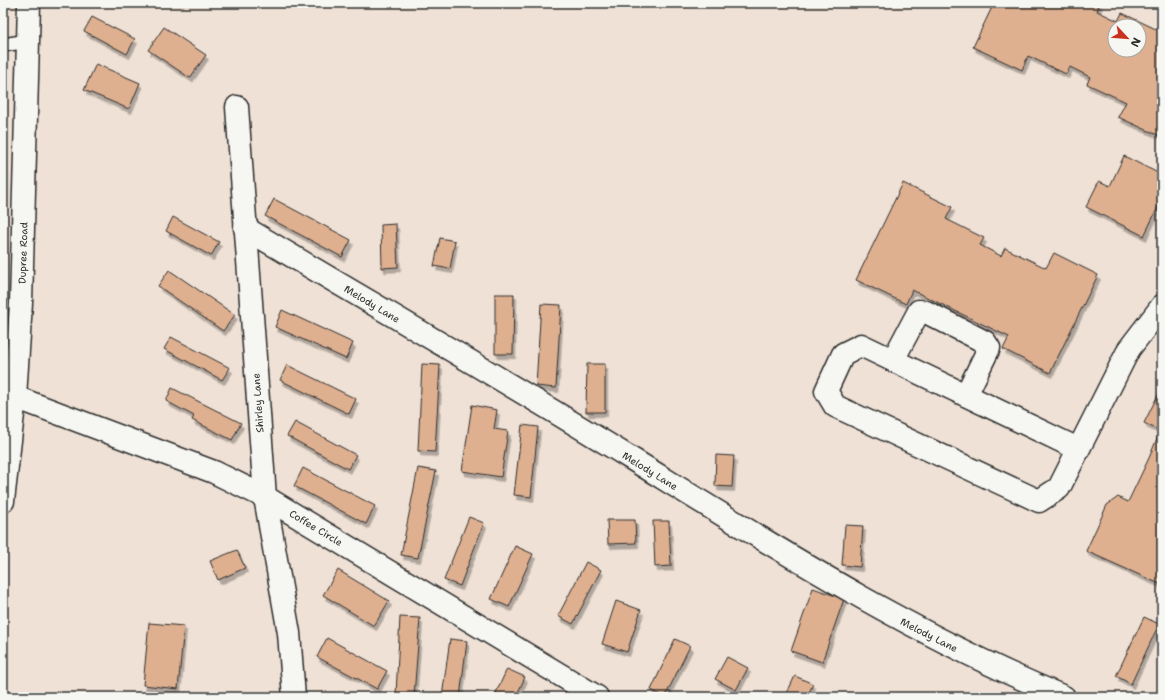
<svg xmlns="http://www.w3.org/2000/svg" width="1165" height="700" viewBox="0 0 1165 700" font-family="'Shantell Sans',sans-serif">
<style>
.building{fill:#dfb090;stroke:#2b2b2b;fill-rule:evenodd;filter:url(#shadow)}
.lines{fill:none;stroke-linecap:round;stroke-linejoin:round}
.service-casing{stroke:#2b2b2b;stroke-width:16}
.minor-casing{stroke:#2b2b2b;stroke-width:25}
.service{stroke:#f6f6f2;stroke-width:13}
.minor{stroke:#f6f6f2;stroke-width:22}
.labels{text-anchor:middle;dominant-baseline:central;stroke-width:3.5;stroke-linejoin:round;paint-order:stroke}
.street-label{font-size:10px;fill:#2b2b2b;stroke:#f6f6f2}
</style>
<defs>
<filter id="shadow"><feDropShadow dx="2.5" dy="4.5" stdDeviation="0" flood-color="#0004"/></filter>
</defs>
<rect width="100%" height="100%" fill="#efe1d5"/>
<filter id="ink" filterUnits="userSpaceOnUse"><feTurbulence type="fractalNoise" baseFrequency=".025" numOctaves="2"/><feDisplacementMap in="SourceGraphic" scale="8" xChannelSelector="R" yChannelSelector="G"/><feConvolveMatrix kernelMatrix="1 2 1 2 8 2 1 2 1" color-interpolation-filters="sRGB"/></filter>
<g filter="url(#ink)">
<g class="building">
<path d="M 994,3 L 1100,3 L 1097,11 L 1118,21 L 1122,13 L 1160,31 L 1162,26 L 1162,137 L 1118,117 L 1126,102 L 1087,84 L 1090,77 L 1070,67 L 1066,74 L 1028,56 L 1022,70 L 973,47 ZM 1115,26 L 1139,26 L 1139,50 L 1115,50 Z"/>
<path d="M 92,17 L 135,39 L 127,54 L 84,31 Z"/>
<path d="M 164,27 L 206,55 L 190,78 L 148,50 Z"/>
<path d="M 96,64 L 140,83 L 129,109 L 84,90 Z"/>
<path d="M 1124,156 L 1162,175 L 1162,199 L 1144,236 L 1086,207 L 1099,181 L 1110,186 Z"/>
<path d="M 903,183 L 952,207 L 946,219 L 984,238 L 980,245 L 1001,256 L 1005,248 L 1046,268 L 1054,253 L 1098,275 L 1050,373 L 1003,349 L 1009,337 L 912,290 L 906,304 L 856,280 Z"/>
<path d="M 274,199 L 351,240 L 342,257 L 265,216 Z"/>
<path d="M 173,217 L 219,242 L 211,256 L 166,231 Z"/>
<path d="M 396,224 L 398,267 L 382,268 L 381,225 Z"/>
<path d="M 440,238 L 455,241 L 450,269 L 434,266 Z"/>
<path d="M 169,270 L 235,315 L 223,331 L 158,286 Z"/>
<path d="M 495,294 L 514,294 L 513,354 L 495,354 Z"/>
<path d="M 541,304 L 561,305 L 556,388 L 536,386 Z"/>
<path d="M 282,310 L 353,343 L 346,359 L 275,327 Z"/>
<path d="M 171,337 L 230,368 L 222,380 L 164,349 Z"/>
<path d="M 422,364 L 440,365 L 435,452 L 418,451 Z"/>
<path d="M 587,364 L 605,364 L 605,412 L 586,412 Z"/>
<path d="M 287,365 L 356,399 L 349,414 L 280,380 Z"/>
<path d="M 1162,387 L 1162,585 L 1086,551 L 1107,505 L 1118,497 L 1128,502 L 1149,458 L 1160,431 L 1144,423 Z"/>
<path d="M 172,388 L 241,423 L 232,440 L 192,420 L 194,416 L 166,401 Z"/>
<path d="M 472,405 L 497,410 L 494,429 L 508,431 L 501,477 L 462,471 Z"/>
<path d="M 295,422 L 356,455 L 348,469 L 287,436 Z"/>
<path d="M 522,425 L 538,427 L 531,497 L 514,495 Z"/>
<path d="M 716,455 L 734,456 L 732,487 L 715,486 Z"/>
<path d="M 303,468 L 375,506 L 366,524 L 294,486 Z"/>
<path d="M 418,468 L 436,471 L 418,558 L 401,555 Z"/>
<path d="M 469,517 L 484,523 L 460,586 L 444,580 Z"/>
<path d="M 607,520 L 635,520 L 636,543 L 608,544 Z"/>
<path d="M 653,521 L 669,521 L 671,566 L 655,567 Z"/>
<path d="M 845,525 L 863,526 L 860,567 L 842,565 Z"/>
<path d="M 515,546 L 533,554 L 509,607 L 491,599 Z"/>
<path d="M 237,550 L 245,568 L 218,580 L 210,561 Z"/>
<path d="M 586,562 L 601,570 L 573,624 L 558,616 Z"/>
<path d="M 338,570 L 389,601 L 374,626 L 323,595 Z"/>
<path d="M 813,588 L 844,599 L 822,662 L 791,651 Z"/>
<path d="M 616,601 L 641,610 L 627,652 L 602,644 Z"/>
<path d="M 400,617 L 420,618 L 414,696 L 396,695 Z"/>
<path d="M 1144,617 L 1159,624 L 1131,684 L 1116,676 Z"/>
<path d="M 149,623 L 184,626 L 178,689 L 143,685 Z"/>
<path d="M 327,638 L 387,671 L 377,689 L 317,657 Z"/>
<path d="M 450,639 L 467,641 L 460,697 L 442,697 Z"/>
<path d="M 675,639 L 690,646 L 665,697 L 651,690 Z"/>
<path d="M 727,657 L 748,668 L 736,690 L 715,679 Z"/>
<path d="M 507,669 L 525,677 L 516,697 L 494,697 Z"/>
<path d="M 795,676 L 813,684 L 807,697 L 785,697 Z"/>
</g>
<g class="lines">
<g class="service-casing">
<path id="service" d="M 3,45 L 28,41"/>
</g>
<g class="minor-casing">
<g id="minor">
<path d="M 237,107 L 265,497 L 289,633 L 294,697"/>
<path d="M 245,228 C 374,305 504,380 632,459 C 773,546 911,634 1064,697"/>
<path d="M 893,360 L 919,311 L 926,312 L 985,342 L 989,348 L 966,395"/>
<path d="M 15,397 L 214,472 L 265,497 L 597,697"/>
<path d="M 1078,449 L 861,345 L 843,354 L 826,391 L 835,406 L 1039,501 L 1059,488 L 1129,349 L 1162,306"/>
<path d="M 3,501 L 15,397 L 21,303 L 29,3"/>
</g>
</g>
<use href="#service" class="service"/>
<use href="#minor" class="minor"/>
</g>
</g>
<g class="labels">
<g class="street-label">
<text transform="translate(23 253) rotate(-88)">Dupree Road</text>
<text transform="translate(372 304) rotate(31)">Melody Lane</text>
<text transform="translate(258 403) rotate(-94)">Shirley Lane</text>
<text transform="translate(650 471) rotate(32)">Melody Lane</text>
<text transform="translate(316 528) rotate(31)">Coffee Circle</text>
<text transform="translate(929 635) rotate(27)">Melody Lane</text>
</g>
</g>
<rect width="1165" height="700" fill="none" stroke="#f6f6f2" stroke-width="16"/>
<rect x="8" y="8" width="1149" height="684" fill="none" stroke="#2b2b2b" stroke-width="1.5" filter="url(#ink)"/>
<g transform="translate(1127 38) rotate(116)"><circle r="19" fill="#f6f6f2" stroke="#a5a5a2"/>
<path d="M0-3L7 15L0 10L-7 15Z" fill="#c8321e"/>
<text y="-6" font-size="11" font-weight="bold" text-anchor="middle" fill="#2b2b2b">N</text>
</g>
</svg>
